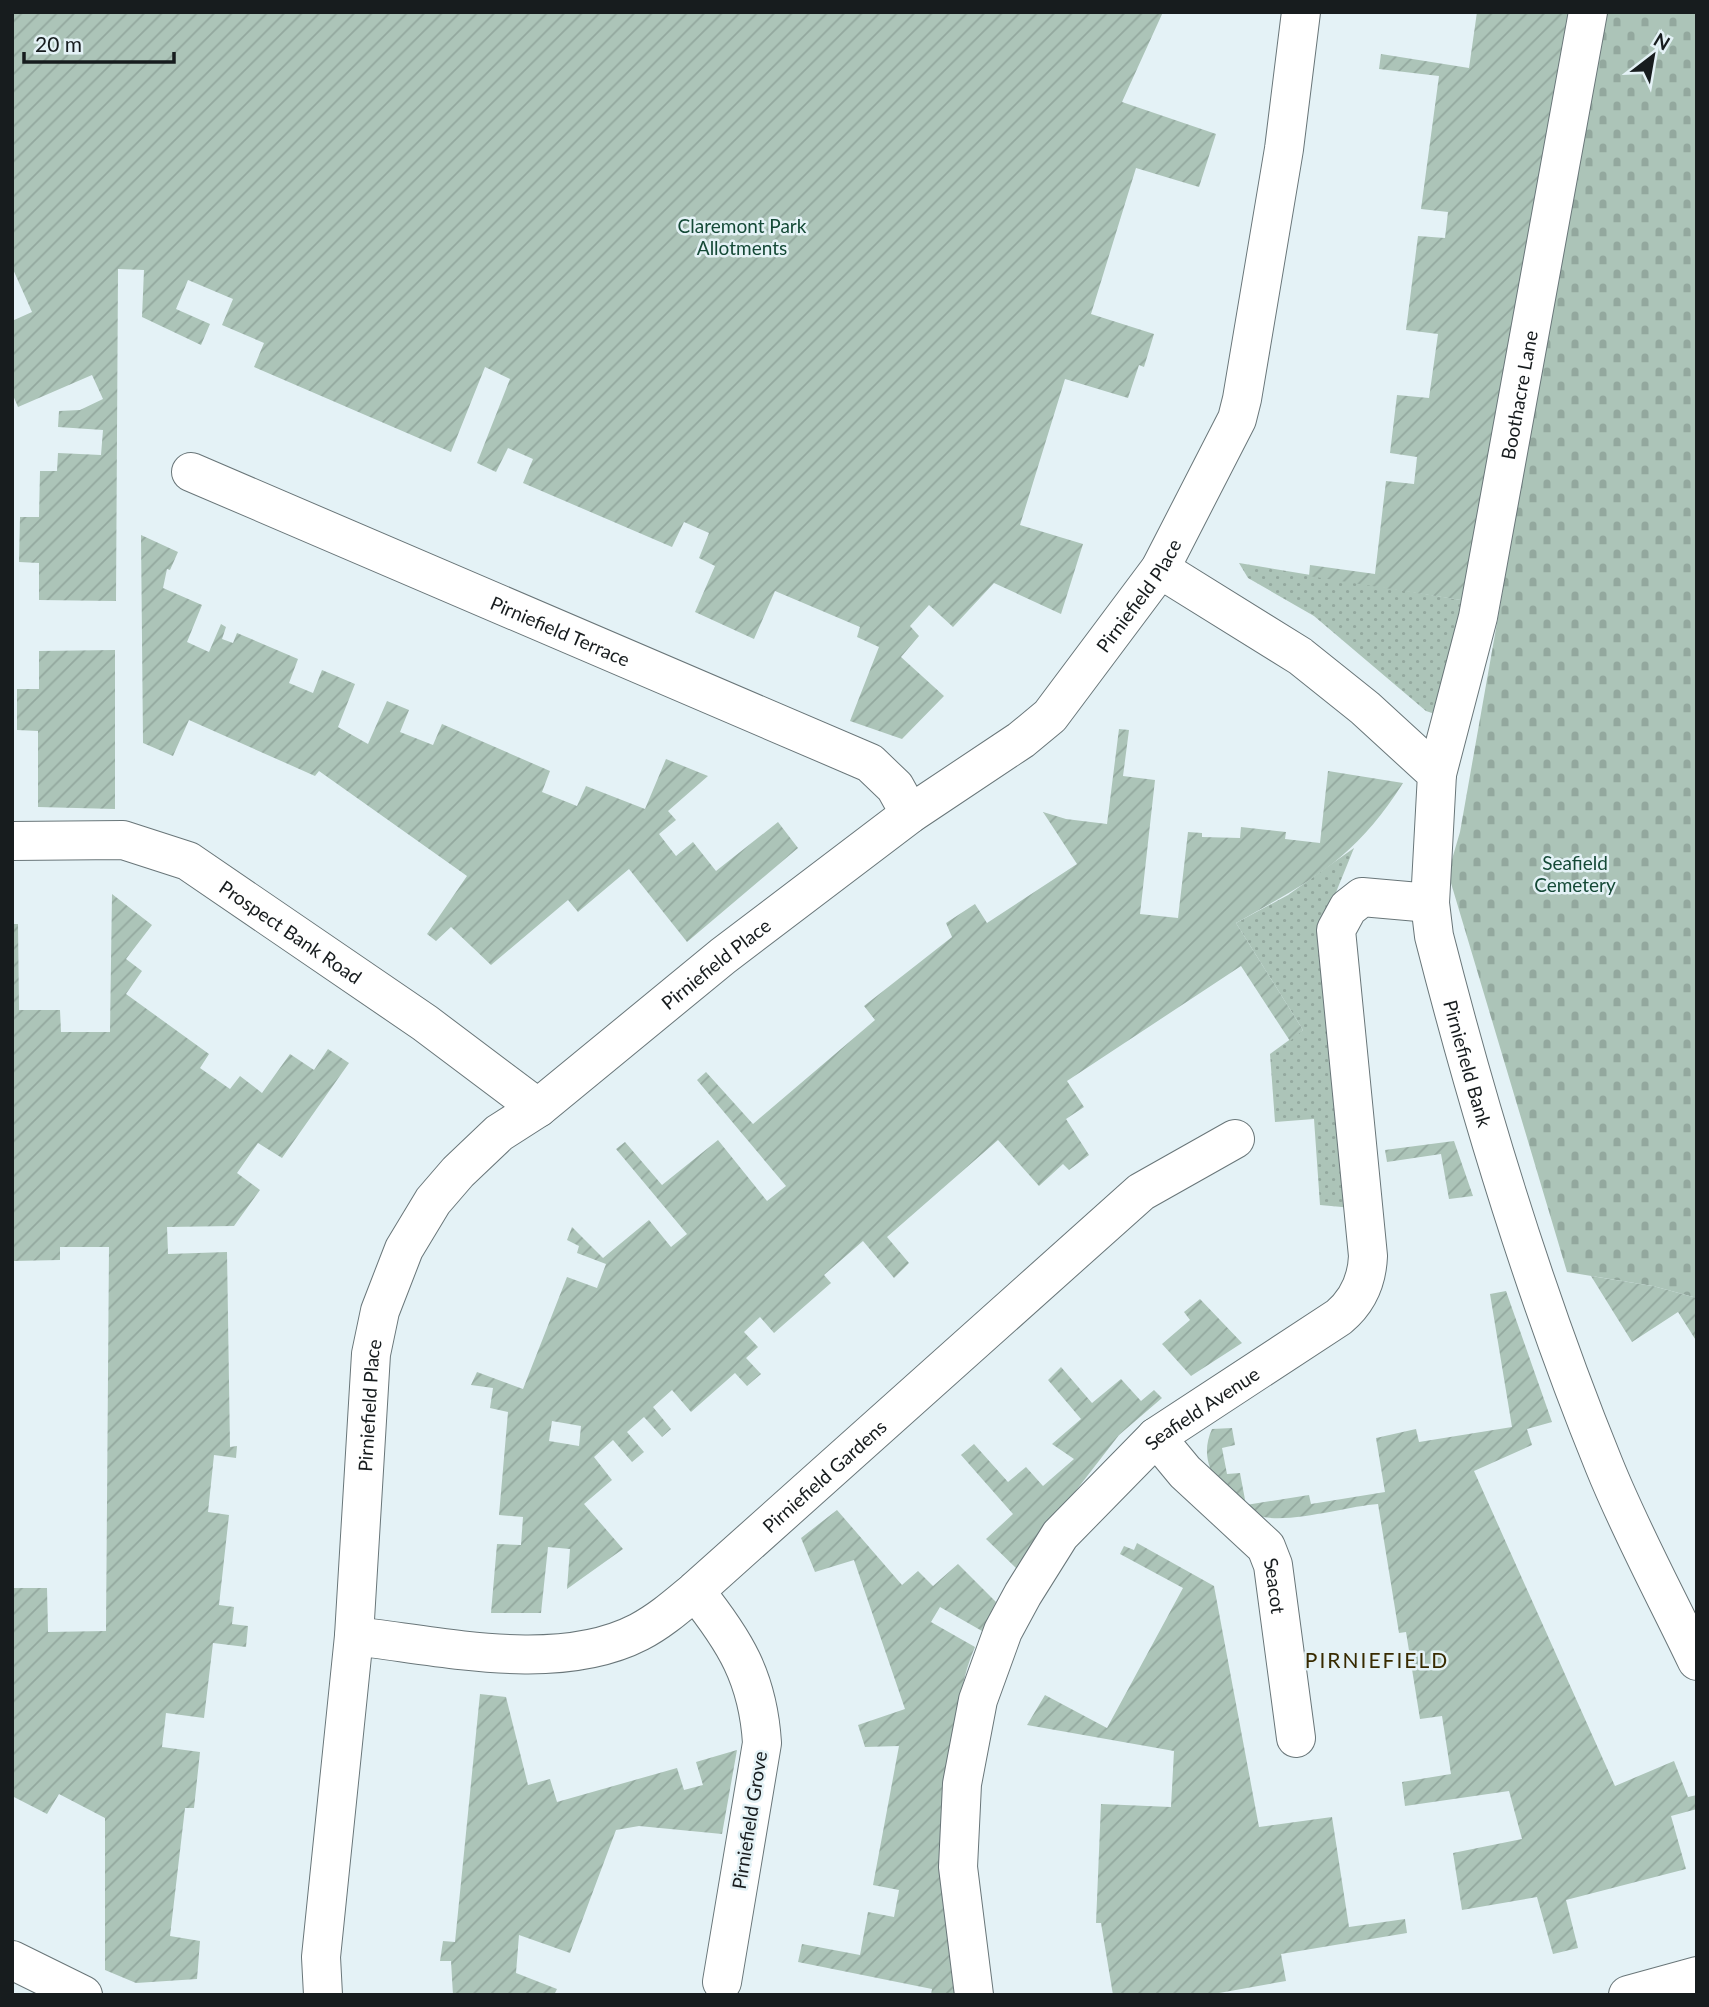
<svg xmlns="http://www.w3.org/2000/svg" width="1709" height="2007" viewBox="0 0 1709 2007" font-family="Lato,sans-serif">
<style>
.grass{fill:url(#grass-dots)}
.cemetery{fill:url(#cemetery-stones)}
.garden{fill:url(#garden-furrows);fill-rule:evenodd}
.lines{fill:none;stroke-linecap:round;stroke-linejoin:round}
.street-casing{stroke:#697679;stroke-width:40}
.street{stroke:#fff;stroke-width:38}
.labels{text-anchor:middle;dominant-baseline:central;stroke-width:5;stroke-linejoin:round;paint-order:stroke}
.park-label{font-size:19px;fill:#144936;stroke:#e4f2f6}
.street-label{font-size:19px;fill:#171c1e;stroke:#e4f2f6}
.neighbourhood-label{font-size:21px;letter-spacing:2px;fill:#372a00;stroke:#e4f2f6}
</style>
<defs>
<pattern id="grass-dots" width="8" height="8" patternUnits="userSpaceOnUse" patternTransform="scale(1.75)"><rect width="8" height="8" fill="#acc4b8"/><path d="M2 2h.1M6 6h.1" fill="none" stroke="#93a89e" stroke-width="1.8" stroke-linecap="round"/></pattern>
<pattern id="cemetery-stones" width="16" height="16" patternUnits="userSpaceOnUse" patternTransform="scale(1.75)"><rect width="16" height="16" fill="#acc4b8"/><path d="M2 7V4a2 2 0 0 1 4 0v3zM10 15v-3a2 2 0 0 1 4 0v3z" fill="#93a89e"/></pattern>
<pattern id="garden-furrows" width="10" height="10" patternUnits="userSpaceOnUse" patternTransform="scale(1.75)"><rect width="10" height="10" fill="#acc4b8"/><path d="M-1 1l2-2M0 10L10 0M9 11l2-2" fill="none" stroke="#93a89e"/></pattern>
</defs>
<rect width="100%" height="100%" fill="#e4f2f6"/>
<g class="grass">
<path d="M 1239,563 L 1467,601 L 1435,714 L 1426,711 L 1314,616 L 1248,578 Z"/>
<path d="M 1354,848 L 1330,907 L 1353,1208 L 1320,1205 L 1314,1119 L 1275,1122 L 1270,1054 L 1303,1030 L 1236,923 L 1288,895 Z"/>
</g>
<path class="cemetery" d="M 1605,12 L 1697,12 L 1697,1298 L 1653,1286 L 1567,1272 L 1448,873 L 1460,832 Z"/>
<g class="garden">
<path d="M 12,12 L 1163,12 L 1122,102 L 1216,134 L 1199,187 L 1136,168 L 1091,314 L 1154,334 L 1144,367 L 1139,365 L 1128,398 L 1065,379 L 1020,525 L 1083,544 L 1061,614 L 994,583 L 953,627 L 929,605 L 910,626 L 919,636 L 901,657 L 944,696 L 902,739 L 850,721 L 879,647 L 857,637 L 860,627 L 775,591 L 754,639 L 695,612 L 715,566 L 699,558 L 709,533 L 684,522 L 672,547 L 523,483 L 533,459 L 508,448 L 496,472 L 477,463 L 510,379 L 485,367 L 451,452 L 254,367 L 264,343 L 222,325 L 233,299 L 188,280 L 176,309 L 210,324 L 201,345 L 142,317 L 144,270 L 118,269 L 116,601 L 39,600 L 39,563 L 19,562 L 20,517 L 39,517 L 40,471 L 57,471 L 58,453 L 101,455 L 103,430 L 58,427 L 59,411 L 80,410 L 103,399 L 92,375 L 18,407 L 12,393 L 12,321 L 32,312 L 12,267 Z"/>
<path d="M 1477,12 L 1574,12 L 1467,601 L 1309,576 L 1310,565 L 1375,574 L 1386,481 L 1414,484 L 1417,457 L 1390,453 L 1397,395 L 1429,398 L 1438,334 L 1406,330 L 1418,236 L 1445,238 L 1448,212 L 1421,209 L 1439,76 L 1379,69 L 1381,54 L 1469,68 Z"/>
<path d="M 141,535 L 178,552 L 170,570 L 167,569 L 163,588 L 202,605 L 187,642 L 209,652 L 221,624 L 226,627 L 222,639 L 233,643 L 237,633 L 298,659 L 289,683 L 313,693 L 322,670 L 355,684 L 338,727 L 368,744 L 387,701 L 409,710 L 400,732 L 433,745 L 442,724 L 550,771 L 542,792 L 577,806 L 586,786 L 645,809 L 666,759 L 708,776 L 668,811 L 676,820 L 659,834 L 676,856 L 693,842 L 716,871 L 778,822 L 798,848 L 687,942 L 629,869 L 578,912 L 568,900 L 491,965 L 451,927 L 436,941 L 427,934 L 467,876 L 319,771 L 315,776 L 189,720 L 173,756 L 143,743 Z"/>
<path d="M 115,650 L 115,809 L 38,807 L 38,731 L 17,730 L 17,689 L 39,689 L 39,651 Z"/>
<path d="M 1119,729 L 1129,730 L 1123,776 L 1155,780 L 1140,914 L 1178,918 L 1188,832 L 1202,833 L 1202,837 L 1240,838 L 1241,827 L 1286,832 L 1285,839 L 1320,843 L 1328,771 L 1403,783 C 1354,860 1312,880 1236,923 L 1303,1030 L 1290,1041 L 1241,966 L 1067,1081 L 1084,1107 L 1066,1119 L 1089,1155 L 1069,1170 L 1063,1164 L 1039,1186 L 998,1140 L 887,1237 L 909,1263 L 894,1278 L 863,1241 L 824,1275 L 831,1283 L 774,1333 L 760,1317 L 744,1332 L 758,1347 L 746,1358 L 761,1374 L 747,1386 L 735,1373 L 691,1412 L 672,1390 L 653,1407 L 671,1429 L 662,1437 L 644,1417 L 627,1432 L 644,1452 L 632,1462 L 613,1440 L 594,1457 L 612,1480 L 584,1504 L 623,1549 L 567,1589 L 570,1549 L 548,1547 L 541,1613 L 491,1613 L 497,1544 L 521,1545 L 523,1517 L 499,1515 L 508,1412 L 490,1408 L 493,1388 L 471,1385 L 477,1372 L 523,1389 L 567,1277 L 597,1288 L 606,1264 L 577,1253 L 579,1246 L 567,1240 L 572,1227 L 603,1258 L 649,1220 L 671,1247 L 687,1234 L 616,1149 L 625,1142 L 662,1185 L 718,1140 L 767,1201 L 786,1186 L 697,1080 L 706,1072 L 753,1124 L 875,1020 L 864,1006 L 952,937 L 946,923 L 975,904 L 987,923 L 1077,864 L 1043,812 L 1066,819 L 1107,824 ZM 552,1421 L 581,1426 L 579,1446 L 549,1441 Z"/>
<path d="M 112,894 L 152,925 L 126,959 L 142,971 L 126,994 L 209,1054 L 200,1068 L 230,1089 L 240,1076 L 262,1093 L 290,1054 L 314,1070 L 328,1049 L 349,1063 L 282,1158 L 258,1143 L 237,1173 L 260,1190 L 234,1226 L 167,1227 L 168,1254 L 227,1252 L 230,1447 L 237,1446 L 236,1458 L 214,1455 L 208,1512 L 229,1515 L 219,1605 L 234,1607 L 232,1624 L 248,1626 L 246,1647 L 213,1643 L 204,1718 L 166,1713 L 162,1747 L 200,1752 L 194,1808 L 185,1808 L 170,1936 L 200,1941 L 197,1979 L 136,1983 L 105,1970 L 105,1818 L 59,1794 L 47,1814 L 12,1796 L 12,1588 L 47,1588 L 48,1632 L 106,1631 L 109,1247 L 60,1247 L 60,1260 L 12,1261 L 12,924 L 18,924 L 19,1010 L 60,1010 L 61,1032 L 110,1032 Z"/>
<path d="M 1454,1141 L 1473,1196 L 1449,1199 L 1441,1154 L 1387,1162 L 1385,1150 Z"/>
<path d="M 1591,1276 L 1653,1286 L 1697,1298 L 1697,1342 L 1678,1312 L 1632,1342 Z"/>
<path d="M 1506,1291 L 1552,1422 L 1527,1429 L 1532,1445 L 1474,1471 L 1615,1786 L 1674,1761 L 1688,1797 L 1697,1795 L 1697,1809 L 1671,1816 L 1686,1869 L 1566,1900 L 1578,1948 L 1553,1954 L 1537,1897 L 1462,1910 L 1453,1853 L 1522,1839 L 1509,1791 L 1405,1806 L 1402,1782 L 1451,1774 L 1442,1716 L 1420,1719 L 1406,1632 L 1399,1633 L 1378,1504 C 1346,1506 1282,1527 1253,1514 C 1242,1508 1231,1493 1221,1484 C 1206,1470 1203,1448 1212,1429 L 1232,1428 L 1235,1445 L 1222,1448 L 1227,1474 L 1240,1473 L 1246,1505 L 1309,1495 L 1311,1504 L 1385,1492 L 1376,1438 L 1416,1429 L 1419,1442 L 1512,1427 L 1490,1294 Z"/>
<path d="M 1200,1299 L 1242,1343 L 1191,1376 L 1162,1344 L 1190,1320 L 1184,1312 Z"/>
<path d="M 1061,1367 L 1092,1403 L 1121,1379 L 1141,1401 L 1154,1390 L 1162,1398 L 1119,1435 L 1016,1568 L 986,1539 L 1013,1514 L 961,1455 L 974,1444 L 1008,1482 L 1026,1467 L 1043,1486 L 1074,1459 L 1052,1444 L 1081,1419 L 1048,1380 Z"/>
<path d="M 837,1510 L 902,1585 L 918,1571 L 933,1586 L 958,1564 L 996,1602 L 982,1631 L 940,1607 L 931,1622 L 975,1647 C 966,1667 962,1688 958,1709 C 936,1803 940,1900 955,1995 L 931,1995 L 932,1989 L 798,1962 L 802,1944 L 860,1955 L 868,1912 L 894,1917 L 899,1890 L 873,1885 L 899,1746 L 865,1747 L 858,1725 L 905,1709 L 854,1560 L 815,1572 L 801,1538 Z"/>
<path d="M 1137,1543 L 1214,1586 L 1259,1827 L 1332,1817 L 1349,1927 L 1405,1919 L 1407,1933 L 1281,1954 L 1286,1981 L 1208,1995 L 1113,1995 L 1101,1923 L 1096,1923 L 1101,1804 L 1171,1807 L 1174,1751 L 1027,1725 L 1045,1695 L 1107,1728 L 1183,1588 L 1120,1554 L 1124,1546 L 1134,1550 Z"/>
<path d="M 480,1694 L 506,1697 L 528,1785 L 550,1779 L 557,1802 L 677,1768 L 684,1790 L 703,1785 L 696,1762 L 737,1750 L 722,1834 L 639,1826 L 616,1830 L 570,1953 L 519,1935 L 516,1973 L 557,1989 L 554,1995 L 453,1995 L 451,1961 L 440,1961 L 443,1941 L 455,1942 Z"/>
</g>
<g class="lines">
<g class="street-casing">
<g id="street">
<path id="s1" d="M 191,472 L 870,763 L 895,787 L 910,814"/>
<path id="s2" d="M 1160,569 L 1300,656 L 1365,708 L 1437,774 L 1430,903 L 1434,936 C 1480,1116 1534,1293 1604,1465 C 1631,1532 1666,1596 1697,1661"/>
<path id="s3" d="M 1437,774 L 1478,617 L 1588,12"/>
<path id="s4" d="M 12,841 L 123,840 L 188,861 L 425,1023 L 538,1108"/>
<path id="s5" d="M 1156,1437 L 1185,1472 L 1266,1547 L 1273,1565 L 1296,1738"/>
<path d="M 695,1591 C 735,1641 758,1678 762,1743 L 722,1982"/>
<path id="s6" d="M 354,1636 C 441,1646 558,1674 639,1632 C 660,1621 677,1606 695,1591 L 1141,1192 L 1235,1139"/>
<path d="M 12,1960 L 83,1995"/>
<path id="s7" d="M 323,1995 L 321,1957 L 354,1636 L 371,1354 L 380,1311 L 404,1249 L 433,1201 L 458,1172 L 499,1133 L 538,1108 L 723,956 L 910,814 L 1021,740 L 1050,716 L 1160,569 L 1237,419 L 1242,399 L 1284,149 L 1301,12"/>
<path id="s8" d="M 974,1995 L 958,1867 L 962,1784 L 978,1700 L 1003,1631 L 1023,1594 L 1060,1535 L 1156,1437 L 1339,1317 C 1358,1301 1367,1281 1368,1256 L 1336,930 L 1348,908 L 1362,897 L 1430,903"/>
<path d="M 1628,1995 L 1697,1976"/>
</g>
</g>
<use href="#street" class="street"/>
</g>
<g class="labels">
<g class="park-label">
<text x="742" y="225">Claremont Park<tspan x="742" dy="22">Allotments</tspan></text>
<text x="1575" y="862">Seafield<tspan x="1575" dy="22">Cemetery</tspan></text>
</g>
<g class="street-label">
<text stroke="none"><textPath href="#s3" startOffset="388">Boothacre Lane</textPath></text>
<text stroke="none"><textPath href="#s7" startOffset="1746">Pirniefield Place</textPath></text>
<text stroke="none"><textPath href="#s1" startOffset="402">Pirniefield Terrace</textPath></text>
<text stroke="none"><textPath href="#s4" startOffset="304">Prospect Bank Road</textPath></text>
<text stroke="none"><textPath href="#s7" startOffset="1180">Pirniefield Place</textPath></text>
<text stroke="none"><textPath href="#s2" startOffset="640">Pirniefield Bank</textPath></text>
<text stroke="none"><textPath href="#s7" startOffset="592">Pirniefield Place</textPath></text>
<text stroke="none"><textPath href="#s8" startOffset="674">Seafield Avenue</textPath></text>
<text stroke="none"><textPath href="#s6" startOffset="532">Pirniefield Gardens</textPath></text>
<text stroke="none"><textPath href="#s5" startOffset="196">Seacot</textPath></text>
<text transform="translate(749 1820) rotate(-81)">Pirniefield Grove</text>
</g>
<g class="neighbourhood-label">
<text x="1377" y="1659">PIRNIEFIELD</text>
</g>
</g>
<rect width="1709" height="2007" fill="none" stroke="#171c1e" stroke-width="28"/>
<g transform="translate(1653 56) rotate(31)" stroke="#e4f2f6" stroke-width="5" paint-order="stroke">
<path d="M0-5L12 26L0 18L-12 26Z" fill="#171c1e"/>
<text y="-10" font-size="19" font-weight="bold" text-anchor="middle" fill="#171c1e">N</text>
</g>
<path d="M24 52v10h150v-10" fill="none" stroke="#171c1e" stroke-width="3.5"/>
<text x="35" y="52" font-size="21" fill="#171c1e" stroke="#e4f2f6" stroke-width="5" paint-order="stroke">20 m</text>
</svg>
